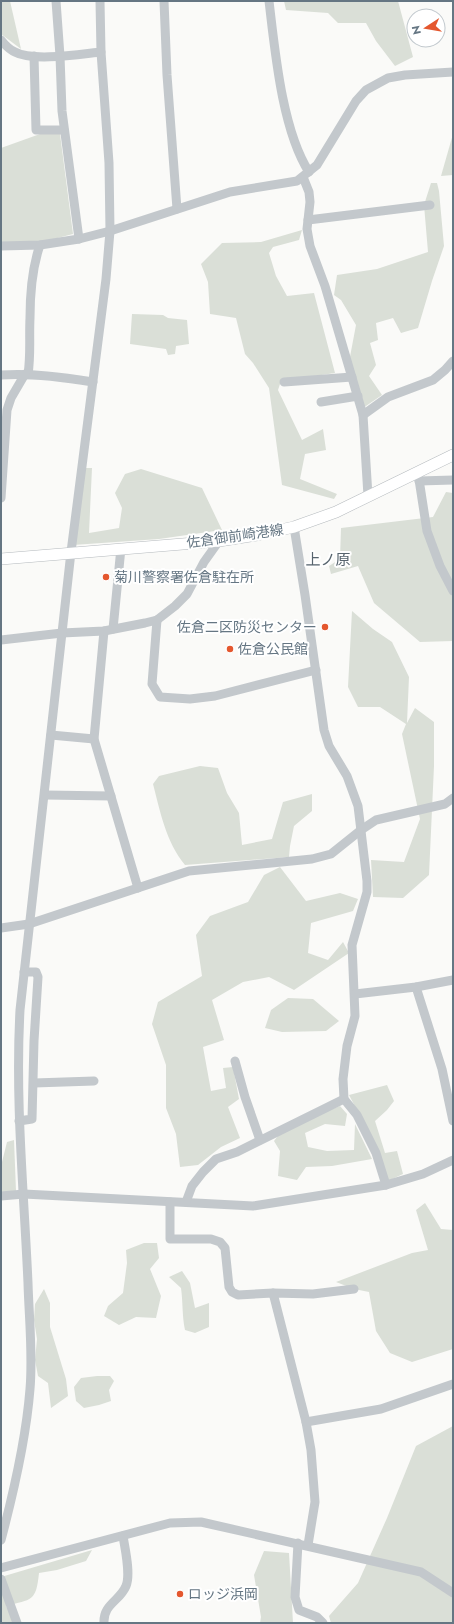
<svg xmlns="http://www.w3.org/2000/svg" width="454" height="1624" viewBox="0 0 454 1624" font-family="Jost,'Noto Sans JP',sans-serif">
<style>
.green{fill:#dadfd7}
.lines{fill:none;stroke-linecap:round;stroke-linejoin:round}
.major-casing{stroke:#b5babe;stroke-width:12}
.minor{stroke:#c3c8cc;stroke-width:9}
.major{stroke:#fff;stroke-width:11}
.poi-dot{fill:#e4572e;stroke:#fff;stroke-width:1.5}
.labels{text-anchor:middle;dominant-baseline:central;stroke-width:4;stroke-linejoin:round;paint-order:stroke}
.street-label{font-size:14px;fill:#657683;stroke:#fff}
.poi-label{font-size:14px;fill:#657683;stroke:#fff;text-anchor:start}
.neighbourhood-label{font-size:15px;fill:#57646e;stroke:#fff}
</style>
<rect width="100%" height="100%" fill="#fafaf8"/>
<g class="green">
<path d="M 1,1 L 10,1 L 21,49 L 1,34 Z"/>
<path d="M 284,1 L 398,1 L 413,57 L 395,66 L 376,41 L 366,23 L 338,23 L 328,13 L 286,10 Z"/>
<path d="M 40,134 L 60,134 L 73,234 L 42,242 L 1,243 L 1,148 Z"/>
<path d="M 453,134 L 453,175 L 441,176 Z"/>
<path d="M 431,183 L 437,183 L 439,191 L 444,246 L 432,281 L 418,328 L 401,333 L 393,318 L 376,323 L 378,340 L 370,343 L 376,365 L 369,376 L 382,395 L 363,408 L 349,362 L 356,325 L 341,300 L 334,295 L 337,275 L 377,269 L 428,252 L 424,205 Z"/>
<path d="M 302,230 L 299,240 L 273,247 L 269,253 L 276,276 L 287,296 L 314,293 L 335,373 L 281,381 L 278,390 L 302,440 L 323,429 L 326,450 L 305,454 L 300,479 L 337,494 L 334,499 L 282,485 L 269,388 L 253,363 L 245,354 L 236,318 L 210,314 L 208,282 L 201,264 L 222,243 L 261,242 Z"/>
<path d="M 132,314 L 163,315 L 168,318 L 187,320 L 189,344 L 176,346 L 175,354 L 168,355 L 166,349 L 130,344 Z"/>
<path d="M 83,468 L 92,468 L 89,533 L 119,528 L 122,508 L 115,493 L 125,474 L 141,469 L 202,488 L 222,530 L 159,539 L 73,545 Z"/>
<path d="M 446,492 L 453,493 L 453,641 L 420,642 L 374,603 L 358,566 L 331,574 L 329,566 L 340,559 L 341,528 L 433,517 Z"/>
<path d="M 352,611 L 373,629 L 392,642 L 409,677 L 407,723 L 415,708 L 434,722 L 434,766 L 429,875 L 403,898 L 373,897 L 371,860 L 404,862 L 420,819 L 402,734 L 406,724 L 380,707 L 358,707 L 348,687 Z"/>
<path d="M 200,766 L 218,768 L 227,793 L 239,813 L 242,845 L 272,839 L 283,802 L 312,794 L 312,811 L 294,826 L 290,846 L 289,857 L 185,865 C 166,842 160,811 153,784 L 159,776 Z"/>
<path d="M 280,867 L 306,901 L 340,893 L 358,899 L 353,911 L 311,923 L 308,953 L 328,960 L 343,942 L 349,953 L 294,990 L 269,977 L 243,982 L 212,1000 L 224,1040 L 203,1047 L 211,1091 L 226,1088 L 223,1068 L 233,1067 L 239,1099 L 228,1107 L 240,1138 L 221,1147 L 198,1165 L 180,1167 L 176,1134 L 166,1108 L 166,1065 L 152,1024 L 158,1002 L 202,976 L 196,935 L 210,916 L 248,902 L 264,875 Z"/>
<path d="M 288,998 L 313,999 L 339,1021 L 326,1031 L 282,1032 L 265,1028 L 271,1010 Z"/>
<path d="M 387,1085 L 394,1101 L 387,1110 L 375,1121 L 385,1153 L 397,1151 L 403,1174 L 388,1181 L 379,1152 L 349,1095 Z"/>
<path d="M 340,1106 L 347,1114 L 345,1126 L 325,1124 L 305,1133 L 308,1147 L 327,1151 L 354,1150 L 355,1124 L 372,1159 L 332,1166 L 306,1167 L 297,1180 L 278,1176 L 280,1151 L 274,1141 L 284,1128 Z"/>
<path d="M 14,1140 L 16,1191 L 1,1192 L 1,1166 L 7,1142 Z"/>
<path d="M 425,1203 L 441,1229 L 453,1230 L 453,1349 L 412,1362 L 390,1353 L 376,1331 L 369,1292 L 354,1289 L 336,1282 L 412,1253 L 428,1250 L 416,1210 Z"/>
<path d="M 144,1243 L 157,1243 L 159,1258 L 150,1269 L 161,1296 L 156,1318 L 136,1317 L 119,1325 L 104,1316 L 108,1306 L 123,1293 L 127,1263 L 126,1250 Z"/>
<path d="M 182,1271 L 190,1283 L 195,1308 L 209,1303 L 209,1327 L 195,1333 L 185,1330 C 182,1316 183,1302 181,1288 L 169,1277 Z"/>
<path d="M 44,1289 L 50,1303 L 50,1327 L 66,1379 L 68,1396 L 51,1408 L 48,1383 L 38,1376 L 35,1360 L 37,1339 L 34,1320 L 35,1304 Z"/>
<path d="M 97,1376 L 110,1376 L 114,1381 L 109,1390 L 111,1401 L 99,1405 L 84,1408 L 76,1401 L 74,1387 L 81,1378 Z"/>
<path d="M 453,1426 L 453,1623 L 331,1623 L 329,1616 L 358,1583 L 387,1518 L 416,1446 Z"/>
<path d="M 92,1550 L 86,1561 L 57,1570 L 39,1573 C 36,1602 32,1599 6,1606 L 15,1623 L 1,1623 L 1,1577 Z"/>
<path d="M 264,1551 L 289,1553 L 293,1623 L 260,1623 L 261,1617 L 254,1575 Z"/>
</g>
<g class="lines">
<g class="major-casing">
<path id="major" d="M 1,559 L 219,541 L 257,535 L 294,527 L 336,512 L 453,455"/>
</g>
<g class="minor">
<path d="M 56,1 L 60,56 L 62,111 L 79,239"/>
<path d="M 164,1 L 167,75 L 177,209"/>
<path d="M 269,1 C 275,51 282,130 309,172"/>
<path d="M 1,40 C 5,45 10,50 15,52 C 33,62 81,54 101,52"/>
<path d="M 34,56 L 36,130 L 64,130"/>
<path d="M 303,177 L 309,192 L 310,202 L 307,229 L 310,246 L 325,286 L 363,415 L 368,496"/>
<path d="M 308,220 L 430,205"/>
<path d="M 1,246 L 40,245 L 79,239 L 110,231 L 230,192 L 297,181 L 317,165 L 356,101 L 366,90 L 388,78 L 405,75 L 453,72"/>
<path d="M 28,374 C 31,355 29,338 30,318 C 30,294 32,268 40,245"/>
<path d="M 1,375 C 32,373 62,377 93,382"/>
<path d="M 284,382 L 352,377"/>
<path d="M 321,402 L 358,396"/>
<path d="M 363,415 L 388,397 L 433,380 L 445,370 L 453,361"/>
<path d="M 418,473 L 427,531 L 440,566 L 453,591"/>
<path d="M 419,481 L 453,480"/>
<path d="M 1,498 L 7,410 L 11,398 L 25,374"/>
<path d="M 294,527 L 305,595 L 324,730 L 329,746 L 347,776 L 358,806 L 367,881 L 367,892 L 352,945 L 355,1016 L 347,1046 L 343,1079 L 344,1099 L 357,1115 L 376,1153 L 386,1185"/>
<path d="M 157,620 L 152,684 L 160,697 L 190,699 L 215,696 L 316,670"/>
<path d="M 113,629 L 121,548"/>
<path d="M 104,631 L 94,739 L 138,888"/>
<path d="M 1,640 L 62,633 L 104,631 L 145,623 L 157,620 L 175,606 L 187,594 L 204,562 L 219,541"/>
<path d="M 51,735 L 94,739"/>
<path d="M 45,795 L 111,796"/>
<path d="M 1,928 L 29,924 L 189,871 L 312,859 L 331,854 L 361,830 L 376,820 L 445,804 L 453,798"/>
<path d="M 416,987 L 442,1069 L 453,1121"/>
<path d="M 355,994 L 416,987 L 453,980"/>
<path d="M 235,1061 L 245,1097 L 260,1140"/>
<path d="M 34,1083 L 94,1081"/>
<path d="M 19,1121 L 32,1119 L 34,1041 L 38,977 L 36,972 L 24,972"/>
<path d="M 1,1196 L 24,1194 L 253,1206 L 386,1185 L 423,1174 L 453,1160"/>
<path d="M 170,1202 L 170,1239 L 211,1239 L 220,1242 L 225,1248 L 229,1287 L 232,1292 L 238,1295 L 273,1293 L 313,1294 L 354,1289"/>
<path d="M 186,1202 L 192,1186 L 203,1172 L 216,1159 L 237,1152 L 344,1099"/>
<path d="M 273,1293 L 306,1422 L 311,1450 L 315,1502 L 308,1545"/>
<path d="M 306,1422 L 381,1409 L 453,1384"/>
<path d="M 1,1540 C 14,1491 26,1440 30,1389 C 33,1354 29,1318 28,1283 C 24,1192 15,1101 20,1010 L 71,552 L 106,279 L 110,231 L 109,163 L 101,52 L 100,1"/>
<path d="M 298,1543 L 295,1597 L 299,1610 L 317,1617 L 323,1623"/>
<path d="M 1,1568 L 170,1523 L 201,1522 L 421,1572 L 453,1593"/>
<path d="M 1,1579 L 17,1623"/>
<path d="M 104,1623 C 103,1604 120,1601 126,1586 C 131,1574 125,1549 123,1536"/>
</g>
<use href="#major" class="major"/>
</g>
<g class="poi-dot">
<circle cx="106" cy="577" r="4"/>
<circle cx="325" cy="627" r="4"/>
<circle cx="230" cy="649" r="4"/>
<circle cx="180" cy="1594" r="4"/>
</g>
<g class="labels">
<g class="street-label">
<text transform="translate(235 536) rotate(-8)">佐倉御前崎港線</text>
</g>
<g class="poi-label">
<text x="114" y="577">菊川警察署佐倉駐在所</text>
<text x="317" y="627" text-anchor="end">佐倉二区防災センター</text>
<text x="238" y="649">佐倉公民館</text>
<text x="188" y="1594">ロッジ浜岡</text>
</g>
<g class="neighbourhood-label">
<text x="328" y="560">上ノ原</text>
</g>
</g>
<rect width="454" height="1624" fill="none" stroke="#657683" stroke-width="4"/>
<g transform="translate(426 28) rotate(258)"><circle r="19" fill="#ffffff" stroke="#c1c8cd"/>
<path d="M0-3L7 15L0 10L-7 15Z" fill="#e4572e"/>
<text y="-6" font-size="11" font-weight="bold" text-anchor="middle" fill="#657683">N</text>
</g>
</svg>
